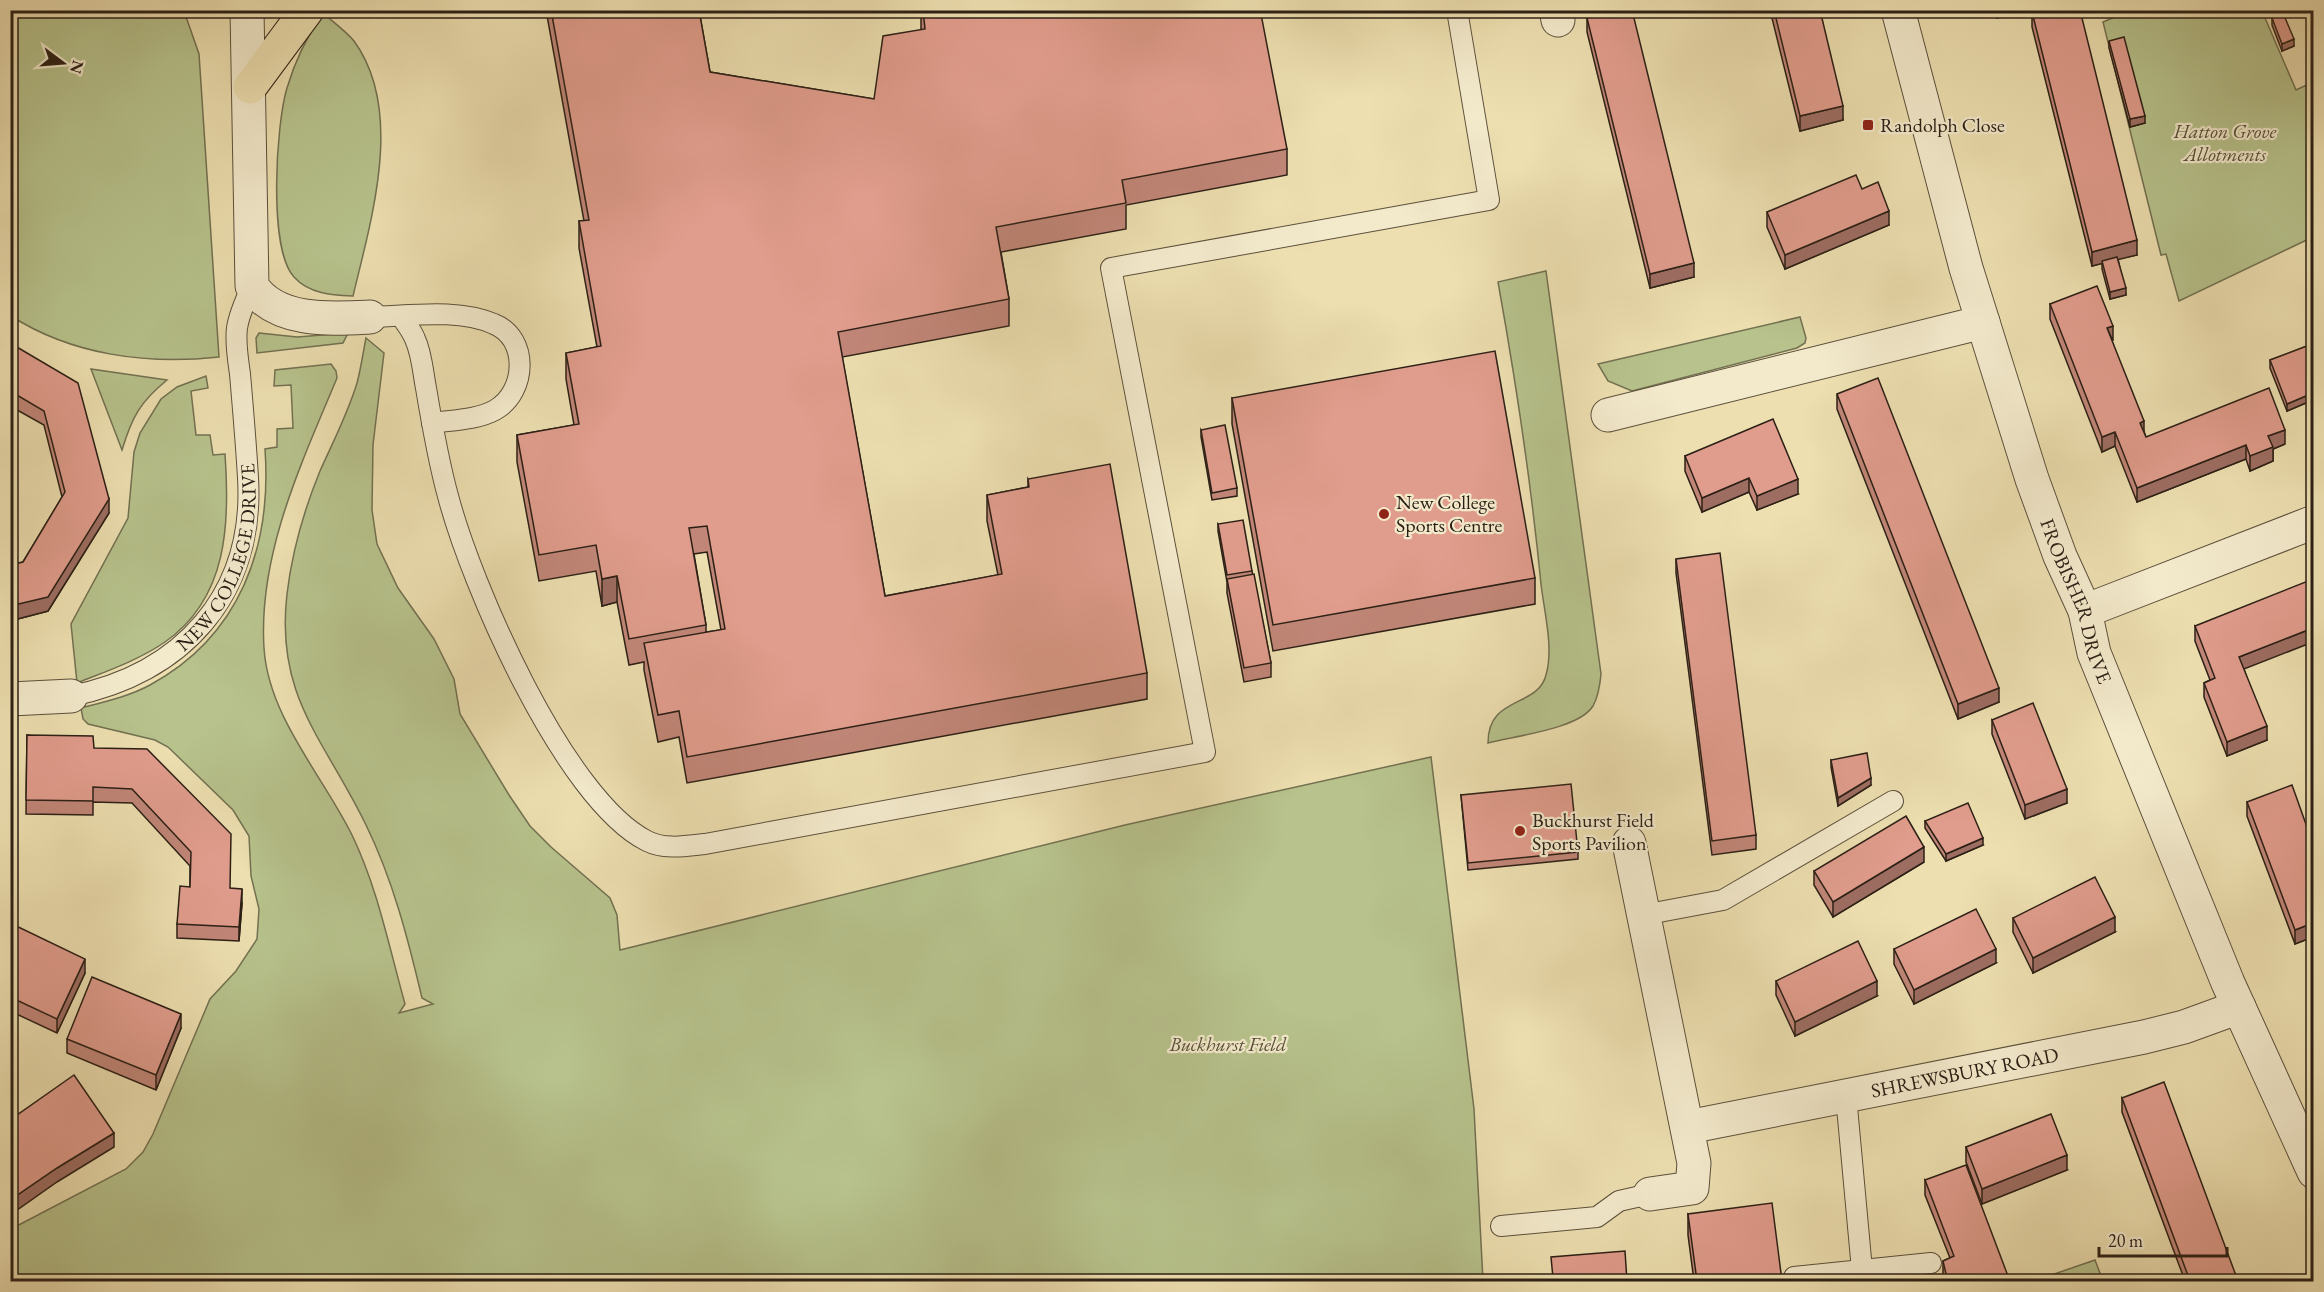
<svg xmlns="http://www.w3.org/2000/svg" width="2324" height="1292" viewBox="0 0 2324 1292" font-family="'EB Garamond',serif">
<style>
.green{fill:#b7c28c;stroke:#727151;stroke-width:1.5}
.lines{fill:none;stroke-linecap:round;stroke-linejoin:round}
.lane-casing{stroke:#5c503c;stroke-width:22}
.street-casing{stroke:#5c503c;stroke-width:35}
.primary-casing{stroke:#2c2016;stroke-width:35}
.lane{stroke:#f3eacc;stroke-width:20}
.street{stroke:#f3eacc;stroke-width:33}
.primary{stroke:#eddfb0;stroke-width:33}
.wall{fill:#c18678;stroke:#2c2016;stroke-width:1.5;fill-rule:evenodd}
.shaded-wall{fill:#9d6d62;stroke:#2c2016;stroke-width:1.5}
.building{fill:#e09c8c;stroke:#2c2016;stroke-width:1.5}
.poi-dot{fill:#8f2418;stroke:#f3eacc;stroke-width:2}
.labels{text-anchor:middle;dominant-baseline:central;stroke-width:4.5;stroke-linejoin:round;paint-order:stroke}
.poi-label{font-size:20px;fill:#2c2016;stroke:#f3eacc;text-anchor:start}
.park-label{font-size:20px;font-style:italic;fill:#565139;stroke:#f3eacc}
.street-label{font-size:20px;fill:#2c2016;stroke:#f3eacc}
</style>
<rect width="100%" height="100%" fill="#eddfb0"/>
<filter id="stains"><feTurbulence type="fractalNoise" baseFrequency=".00333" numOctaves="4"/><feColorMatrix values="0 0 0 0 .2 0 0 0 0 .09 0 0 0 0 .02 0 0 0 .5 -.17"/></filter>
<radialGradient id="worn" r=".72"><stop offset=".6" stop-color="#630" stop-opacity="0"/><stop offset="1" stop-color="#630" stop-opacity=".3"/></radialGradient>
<g class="green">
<path d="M 10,11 L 184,11 L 199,54 L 219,357 C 147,365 72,355 11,316 Z"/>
<path d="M 2129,11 L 2262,11 L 2296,90 L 2313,82 L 2313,237 L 2179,301 L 2166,254 L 2161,255 L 2103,22 Z"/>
<path d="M 323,13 C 333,22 346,31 354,41 C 405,111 371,220 353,296 C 333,295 309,294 294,277 C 268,249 276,124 287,88 C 295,61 307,36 323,13 Z"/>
<path d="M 1546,271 L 1601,674 C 1600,685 1598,697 1593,706 C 1579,729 1514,736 1488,743 C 1488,695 1538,708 1546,675 C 1554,648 1544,611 1541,584 C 1531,482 1516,382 1498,282 Z"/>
<path d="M 1800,317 L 1806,338 L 1805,343 L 1797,348 L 1632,391 L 1608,381 L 1598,364 Z"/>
<path d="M 259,333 L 297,337 L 348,333 L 343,343 L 257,353 L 256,338 Z"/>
<path d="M 366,338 L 384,353 L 373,445 L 372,510 L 377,544 L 398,588 L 434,639 L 454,679 L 460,714 L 509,795 L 530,826 L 551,847 L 610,898 L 617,915 L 620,950 L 1125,825 L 1431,757 L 1474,1109 L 1483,1281 L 11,1282 L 11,1229 L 126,1169 L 143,1152 L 153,1134 L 210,999 L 236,971 L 257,939 L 259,909 L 251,876 L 249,836 L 233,810 L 168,747 L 155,740 L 88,724 L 83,719 L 81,708 C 104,702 130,696 150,685 C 240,636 272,547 265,449 L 277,447 L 277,429 L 293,428 L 291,385 L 274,386 L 275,370 L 331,364 L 336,371 L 337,378 C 302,462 258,554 264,648 C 268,716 323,776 352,835 C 378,889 389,947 405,1004 L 399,1013 L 433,1004 L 422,998 C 408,939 393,880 366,825 C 325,740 275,697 287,594 C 292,552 304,510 320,471 C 333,442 348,413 357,383 C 361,368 363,353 366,338 Z"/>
<path d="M 91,369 L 167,380 C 140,402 132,417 122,450 Z"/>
<path d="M 206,376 L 208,388 L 191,391 L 196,435 L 210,435 L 213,455 L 225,454 C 230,523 228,598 165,642 C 139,660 107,671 77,683 L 71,624 L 128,518 L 134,452 L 140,433 L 161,399 L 177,387 Z"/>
<path d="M 2095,1260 L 2103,1281 L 2034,1281 Z"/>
</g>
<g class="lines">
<g class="lane-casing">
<g id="lane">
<path d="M 401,316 C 406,324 412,331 415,339 C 422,354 423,373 426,388 C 432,424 438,460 448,496 C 471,584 564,799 647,841 C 665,850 686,846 705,844 L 1205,752 L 1111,268 L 1489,200 L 1457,10"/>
<path d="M 370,317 C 409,316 458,308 494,324 C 529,338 527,392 495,410 C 477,420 452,420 432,423"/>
<path id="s1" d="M 71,696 C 182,674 255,595 248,478 C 246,443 243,409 240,374 C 238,359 235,343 237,328 C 239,314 246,299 252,286"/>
<path d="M 1643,915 L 1723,900 L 1893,801"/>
<path d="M 1846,1096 L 1862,1270"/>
<path d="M 1501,1226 L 1597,1217 L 1619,1201 L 1650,1194"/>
<path d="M 1794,1277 L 1931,1263"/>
</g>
</g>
<g class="street-casing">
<g id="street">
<path d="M 247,10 L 252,286 C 276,323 331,319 370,317"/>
<path d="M 1556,10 L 1558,20"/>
<path id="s2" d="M 1898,10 L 1966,268 L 2032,479 L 2060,556 L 2085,611 L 2094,653 L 2228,983 L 2314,1172"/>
<path d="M 1608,415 L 1983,322"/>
<path d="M 2085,611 L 2314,522"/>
<path d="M 10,699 L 71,696"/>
<path d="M 1629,843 L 1694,1163 L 1692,1188 L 1650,1194"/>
<path id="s3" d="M 1688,1127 L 2144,1037 L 2184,1027 L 2239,1007"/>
</g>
</g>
<g class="primary-casing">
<path id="primary" d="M 250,87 L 307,10"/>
</g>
<use href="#lane" class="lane"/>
<use href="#street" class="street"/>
<use href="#primary" class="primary"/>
</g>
<g class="wall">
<path d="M 546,10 L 699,10 L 710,72 L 874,99 L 921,29 L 921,10 L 1077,10 L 1078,13 L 1287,149 L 1287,175 L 1126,205 L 1126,229 L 1001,252 L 1009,299 L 1009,326 L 842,357 L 885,596 L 998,575 L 987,521 L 987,495 L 1028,487 L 1028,479 L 1147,673 L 1147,699 L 687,783 L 679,737 L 658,742 L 644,670 L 644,662 L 629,665 L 617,602 L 602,606 L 596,571 L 539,581 L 517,462 L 517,435 L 574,425 L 566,379 L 566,353 L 597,347 L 579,248 L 579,221 L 584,221 ZM 707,552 L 721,630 L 706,632 L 706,625 L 694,554 Z"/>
<path d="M 1770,10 L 1820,10 L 1843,120 L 1800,131 Z"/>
<path d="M 2032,12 L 2137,255 L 2118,259 L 2126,295 L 2110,299 L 2102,269 L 2102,263 L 2092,266 L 2032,27 Z"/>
<path d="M 1587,18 L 1694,277 L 1650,288 L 1587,32 Z"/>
<path d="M 2272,18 L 2294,46 L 2282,51 L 2272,25 Z"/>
<path d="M 2109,41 L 2145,123 L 2130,127 L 2109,48 Z"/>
<path d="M 1862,189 L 1889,225 L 1785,269 L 1767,227 L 1767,212 Z"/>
<path d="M 2050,304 L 2112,341 L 2146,437 L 2285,444 L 2273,449 L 2273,461 L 2250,471 L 2246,459 L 2137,502 L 2115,446 L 2102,452 L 2050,319 Z"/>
<path d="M 2313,336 L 2313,400 L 2287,411 L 2270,368 L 2270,360 L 2307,346 L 2307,339 Z"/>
<path d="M 10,343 L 109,513 L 48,611 L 10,621 L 10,565 L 23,562 L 62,497 L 44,425 L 10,406 Z"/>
<path d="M 1837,394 L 1999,702 L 1958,719 L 1837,409 Z"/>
<path d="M 1232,398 L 1535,578 L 1535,604 L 1273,651 L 1232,424 Z"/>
<path d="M 1201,430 L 1237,488 L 1237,496 L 1212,500 L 1201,437 Z"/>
<path d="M 1685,456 L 1798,494 L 1757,510 L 1749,492 L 1702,512 L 1685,471 Z"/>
<path d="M 1218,524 L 1252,571 L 1271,663 L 1271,677 L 1244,682 L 1227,593 L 1227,582 L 1218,531 Z"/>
<path d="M 1676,559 L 1756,835 L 1756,849 L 1712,855 L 1676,573 Z"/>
<path d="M 2195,626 L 2244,669 L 2267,740 L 2227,756 L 2204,697 L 2204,683 L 2210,680 L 2195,641 Z"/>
<path d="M 1992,720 L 2067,803 L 2025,819 L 1992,734 Z"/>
<path d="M 27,735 L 94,748 L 230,888 L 242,903 L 239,941 L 177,938 L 177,924 L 190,887 L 190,866 L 132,803 L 93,802 L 93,815 L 26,814 Z"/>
<path d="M 1831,760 L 1871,785 L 1838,806 L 1831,767 Z"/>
<path d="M 1461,795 L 1578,852 L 1578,859 L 1468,870 Z"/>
<path d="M 2247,802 L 2313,844 L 2313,937 L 2295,944 L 2247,816 Z"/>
<path d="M 1925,821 L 1983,845 L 1946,861 L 1925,828 Z"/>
<path d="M 1924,862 L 1833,917 L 1814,885 L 1814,871 Z"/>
<path d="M 2013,918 L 2115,932 L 2033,973 L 2013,932 Z"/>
<path d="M 10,923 L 85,973 L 57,1033 L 10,1011 Z"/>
<path d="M 1894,949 L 1996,963 L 1914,1004 L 1894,964 Z"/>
<path d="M 1776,981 L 1877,996 L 1795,1036 L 1776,995 Z"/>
<path d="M 181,1028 L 156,1090 L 67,1053 L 67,1039 Z"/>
<path d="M 2122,1098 L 2238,1281 L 2185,1281 L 2122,1112 Z"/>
<path d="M 1966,1147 L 2067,1170 L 1982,1204 L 1966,1162 Z"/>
<path d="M 1925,1180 L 2008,1276 L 2008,1281 L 1928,1281 L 1943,1278 L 1943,1261 L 1950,1258 L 1925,1195 Z"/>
<path d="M 1688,1214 L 1782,1281 L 1694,1281 L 1688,1235 Z"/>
</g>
<g class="shaded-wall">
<path d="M 1997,10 L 2027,10 L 1997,18 Z"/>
<path d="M 2294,39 L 2294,46 L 2282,51 L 2282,44 Z"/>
<path d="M 1843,106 L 1843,120 L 1800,131 L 1800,116 Z"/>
<path d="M 2145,116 L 2145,123 L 2130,127 L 2130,119 Z"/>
<path d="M 1889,211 L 1889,225 L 1785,269 L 1785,255 Z"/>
<path d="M 2137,240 L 2137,255 L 2092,266 L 2092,252 Z"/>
<path d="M 1694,263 L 1694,277 L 1650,288 L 1650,274 Z"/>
<path d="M 2126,288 L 2126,295 L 2110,299 L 2110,292 Z"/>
<path d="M 2113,326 L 2113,341 L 2107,328 Z"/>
<path d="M 2313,393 L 2313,400 L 2287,411 L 2287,404 Z"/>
<path d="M 2144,421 L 2144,435 L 2140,423 Z"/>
<path d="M 2285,430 L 2285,444 L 2273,449 L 2273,461 L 2250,471 L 2250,456 L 2268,436 Z"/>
<path d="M 2115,432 L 2115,446 L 2102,452 L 2102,437 Z"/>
<path d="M 2246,445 L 2246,459 L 2137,502 L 2137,488 Z"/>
<path d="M 1749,478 L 1749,492 L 1702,512 L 1702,498 Z"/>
<path d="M 1798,479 L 1798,494 L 1757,510 L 1757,496 Z"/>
<path d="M 109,499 L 109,513 L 48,611 L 10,621 L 10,606 Z"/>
<path d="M 617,576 L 617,602 L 602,606 L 602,579 Z"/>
<path d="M 2313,628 L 2313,642 L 2239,671 L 2239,657 Z"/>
<path d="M 1999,688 L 1999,702 L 1958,719 L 1958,704 Z"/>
<path d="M 2267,726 L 2267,740 L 2227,756 L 2227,742 Z"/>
<path d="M 1871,778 L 1871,785 L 1838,806 L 1838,798 Z"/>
<path d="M 2067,789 L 2067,803 L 2025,819 L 2025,805 Z"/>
<path d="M 1983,838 L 1983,845 L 1946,861 L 1946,854 Z"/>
<path d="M 1924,847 L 1924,862 L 1833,917 L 1833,902 Z"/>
<path d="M 242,889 L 242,903 L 239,941 L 239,927 Z"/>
<path d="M 2115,917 L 2115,932 L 2033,973 L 2033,958 Z"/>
<path d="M 2313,923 L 2313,937 L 2295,944 L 2295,930 Z"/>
<path d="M 1996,949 L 1996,963 L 1914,1004 L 1914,990 Z"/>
<path d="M 85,959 L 85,973 L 57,1033 L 57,1019 Z"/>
<path d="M 1877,981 L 1877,996 L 1795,1036 L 1795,1022 Z"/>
<path d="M 181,1014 L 181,1028 L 156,1090 L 156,1075 Z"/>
<path d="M 114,1133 L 114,1147 L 57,1182 L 10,1215 L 10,1200 L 57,1168 Z"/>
<path d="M 2067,1155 L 2067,1170 L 1982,1204 L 1982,1189 Z"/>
</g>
<g class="building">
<path d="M 551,10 L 699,10 L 710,72 L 874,99 L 883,36 L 925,29 L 923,10 L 1077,10 L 1078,13 L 1261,14 L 1287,149 L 1122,180 L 1126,203 L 996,227 L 1009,299 L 838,332 L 885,596 L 1002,574 L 987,495 L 1029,487 L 1028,479 L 1110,464 L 1147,673 L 687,757 L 679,711 L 658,715 L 644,643 L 725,629 L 707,526 L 689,528 L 706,625 L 629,639 L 617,576 L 602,579 L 596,545 L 539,555 L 517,435 L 579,424 L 566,353 L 601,346 L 579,221 L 589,220 Z"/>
<path d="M 1618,10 L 1632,10 L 1694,263 L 1650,274 L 1587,18 Z"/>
<path d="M 1774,10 L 1820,10 L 1843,106 L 1800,116 Z"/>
<path d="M 2039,10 L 2080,10 L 2137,240 L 2092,252 L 2032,12 Z"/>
<path d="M 2283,13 L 2294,39 L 2282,44 L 2272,18 Z"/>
<path d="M 2124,37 L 2145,116 L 2130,119 L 2109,41 Z"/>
<path d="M 1856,175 L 1862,189 L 1878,182 L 1889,211 L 1785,255 L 1767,212 Z"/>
<path d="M 2117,257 L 2126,288 L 2110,292 L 2102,261 Z"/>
<path d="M 2097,286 L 2113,326 L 2107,328 L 2144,421 L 2140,423 L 2146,437 L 2269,388 L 2285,430 L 2268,436 L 2273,447 L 2250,456 L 2246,445 L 2137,488 L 2115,432 L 2102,437 L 2050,304 Z"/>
<path d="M 2313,336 L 2313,357 L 2307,339 Z"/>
<path d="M 10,343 L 78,383 L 109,499 L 48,597 L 10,606 L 10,565 L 23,562 L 65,492 L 44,411 L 10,391 Z"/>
<path d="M 2307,346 L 2313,364 L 2313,393 L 2287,404 L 2270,360 Z"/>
<path d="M 1495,351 L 1535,578 L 1273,625 L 1232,398 Z"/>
<path d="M 1878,378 L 1999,688 L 1958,704 L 1837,394 Z"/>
<path d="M 1773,419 L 1798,479 L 1757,496 L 1749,478 L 1702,498 L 1685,456 Z"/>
<path d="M 1225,425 L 1237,488 L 1212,493 L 1201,430 Z"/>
<path d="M 1243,520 L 1252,571 L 1227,575 L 1218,524 Z"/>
<path d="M 1720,553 L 1756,835 L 1712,841 L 1676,559 Z"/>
<path d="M 1254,574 L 1271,663 L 1244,668 L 1227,579 Z"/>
<path d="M 2313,579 L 2313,628 L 2239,657 L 2267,726 L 2227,742 L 2204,683 L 2215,678 L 2195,626 Z"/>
<path d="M 2033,703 L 2067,789 L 2025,805 L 1992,720 Z"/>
<path d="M 27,735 L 93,736 L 94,748 L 147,749 L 231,834 L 230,888 L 242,889 L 239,927 L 177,924 L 180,886 L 190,887 L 191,852 L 132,789 L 93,787 L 93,801 L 26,800 Z"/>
<path d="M 1867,753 L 1871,778 L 1838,798 L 1831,760 Z"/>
<path d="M 1571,784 L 1578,852 L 1468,863 L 1461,795 Z"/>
<path d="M 2292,785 L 2313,844 L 2313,923 L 2295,930 L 2247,802 Z"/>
<path d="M 1968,803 L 1983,838 L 1946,854 L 1925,821 Z"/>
<path d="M 1906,816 L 1924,847 L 1833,902 L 1814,871 Z"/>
<path d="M 2095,877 L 2115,917 L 2033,958 L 2013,918 Z"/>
<path d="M 1976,909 L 1996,949 L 1914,990 L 1894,949 Z"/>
<path d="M 10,923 L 85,959 L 57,1019 L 10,997 Z"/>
<path d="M 1858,941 L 1877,981 L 1795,1022 L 1776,981 Z"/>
<path d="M 92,977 L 181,1014 L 156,1075 L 67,1039 Z"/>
<path d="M 74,1075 L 114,1133 L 57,1168 L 10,1200 L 10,1120 Z"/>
<path d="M 2164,1082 L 2238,1281 L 2190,1281 L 2122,1098 Z"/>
<path d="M 2051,1114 L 2067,1155 L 1982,1189 L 1966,1147 Z"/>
<path d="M 1966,1165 L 2008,1276 L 1980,1281 L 1955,1281 L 1955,1278 L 1947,1278 L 1943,1261 L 1954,1256 L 1925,1180 Z"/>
<path d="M 1772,1203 L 1782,1281 L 1697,1281 L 1688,1214 Z"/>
<path d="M 1625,1251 L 1627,1281 L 1517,1281 L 1553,1278 L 1551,1257 Z"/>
<path d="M 1928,1277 L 1955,1278 L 1955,1281 L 1928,1281 Z"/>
</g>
<g class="poi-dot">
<rect x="1862" y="119" width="12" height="12" rx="3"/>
<circle cx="1384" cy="514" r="6"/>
<circle cx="1520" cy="831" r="6"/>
</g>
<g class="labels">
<g class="poi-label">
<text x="1880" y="125">Randolph Close</text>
<text x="1396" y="502">New College<tspan x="1396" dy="23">Sports Centre</tspan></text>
<text x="1532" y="820">Buckhurst Field<tspan x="1532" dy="23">Sports Pavilion</tspan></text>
</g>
<g class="park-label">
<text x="2225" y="131">Hatton Grove<tspan x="2225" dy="23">Allotments</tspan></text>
<text x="1228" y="1044">Buckhurst Field</text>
</g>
<g class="street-label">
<text stroke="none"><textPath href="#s1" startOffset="222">NEW COLLEGE DRIVE</textPath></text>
<text stroke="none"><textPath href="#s2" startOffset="618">FROBISHER DRIVE</textPath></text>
<text stroke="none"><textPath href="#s3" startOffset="282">SHREWSBURY ROAD</textPath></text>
</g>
</g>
<rect width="2324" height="1292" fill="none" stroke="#eddfb0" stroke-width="36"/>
<rect x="12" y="12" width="2300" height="1268" fill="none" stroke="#2c2016" stroke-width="3"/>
<rect x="18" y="18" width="2288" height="1256" fill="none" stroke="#2c2016" stroke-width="1.5"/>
<g transform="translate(63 63) rotate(106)" stroke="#f3eacc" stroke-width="4.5" paint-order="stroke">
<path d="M0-4.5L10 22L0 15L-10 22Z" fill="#2c2016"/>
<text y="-9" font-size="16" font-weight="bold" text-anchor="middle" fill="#2c2016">N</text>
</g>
<path d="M2099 1247v9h128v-9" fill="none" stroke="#2c2016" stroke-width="3"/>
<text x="2108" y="1247" font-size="18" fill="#2c2016" stroke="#f3eacc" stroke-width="4.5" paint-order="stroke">20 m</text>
<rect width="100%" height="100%" filter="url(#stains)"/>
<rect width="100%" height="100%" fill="url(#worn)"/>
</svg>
